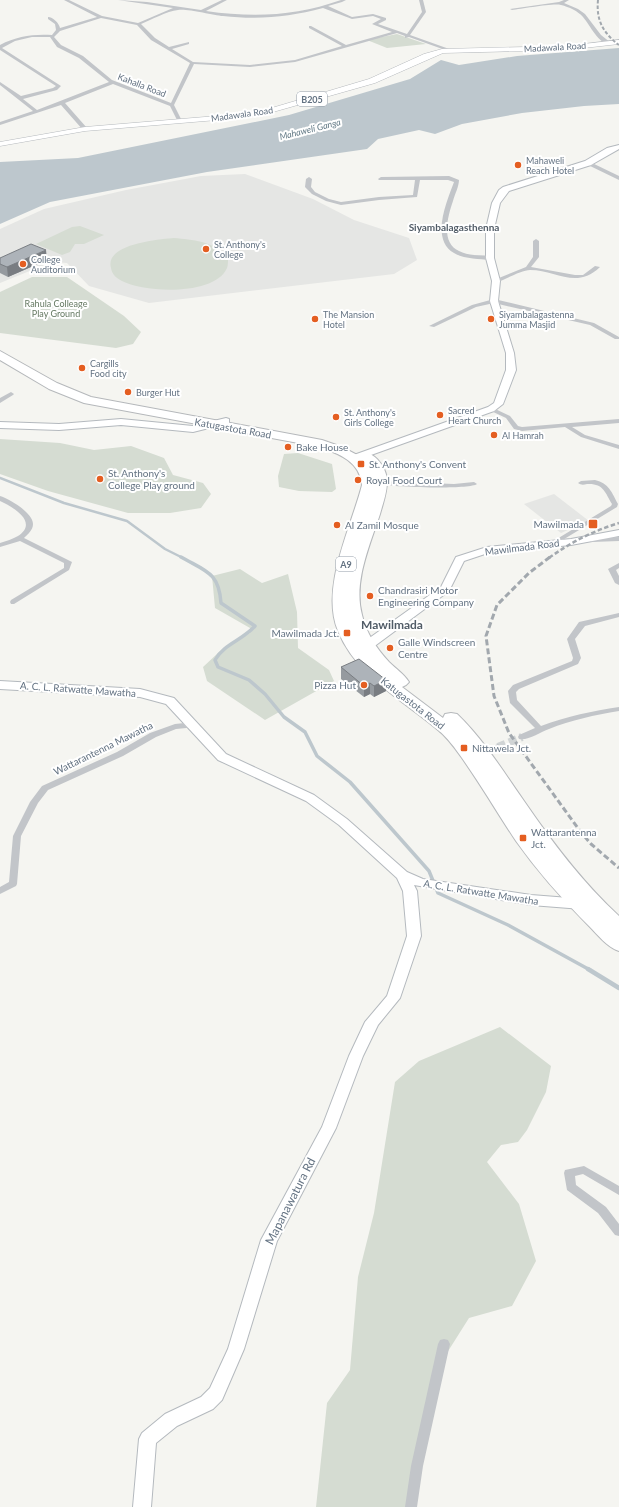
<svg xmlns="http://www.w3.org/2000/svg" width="619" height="1507" viewBox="0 0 619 1507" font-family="Lato,sans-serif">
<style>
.built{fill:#e5e6e4}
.green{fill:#d5dcd2}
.water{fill:#bdc7cd}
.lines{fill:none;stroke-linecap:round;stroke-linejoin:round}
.stream-far2{stroke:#bdc7cd;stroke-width:2.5}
.stream-far1{stroke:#bdc7cd;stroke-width:3.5}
.stream{stroke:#bdc7cd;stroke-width:4.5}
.street-tunnel{stroke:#d0d4d5;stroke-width:8;stroke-dasharray:8 4;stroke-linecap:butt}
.secondary-casing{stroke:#b4b9be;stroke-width:2}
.primary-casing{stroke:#b5b9bd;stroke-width:1}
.highway-casing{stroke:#b5b8bb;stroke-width:2}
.street{fill:#c2c5c9;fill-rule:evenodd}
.secondary{fill:#fff;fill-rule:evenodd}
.primary{fill:#fff;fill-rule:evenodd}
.highway{fill:#fff;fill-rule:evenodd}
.rail-far2{stroke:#a2a8ae;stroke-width:2;stroke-dasharray:3.5 2;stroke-linecap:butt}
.rail-far1{stroke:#a2a8ae;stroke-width:2.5;stroke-dasharray:4.5 2.5;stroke-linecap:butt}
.rail{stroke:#a2a8ae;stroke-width:3;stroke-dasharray:6 3;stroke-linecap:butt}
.wall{fill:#959a9f}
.shaded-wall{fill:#797d82}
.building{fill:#adb3b9;stroke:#797d82}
.poi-dot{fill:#e45e21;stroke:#fff;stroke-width:1.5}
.labels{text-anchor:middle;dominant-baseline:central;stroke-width:4;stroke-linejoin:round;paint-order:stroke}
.far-street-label{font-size:9px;fill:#637282;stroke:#fff}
.shield{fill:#fff;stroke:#929ca8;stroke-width:1}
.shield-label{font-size:9px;font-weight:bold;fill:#637282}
.far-water-label{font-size:9px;font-style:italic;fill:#637a86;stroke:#fff}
.far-poi-label{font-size:9px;fill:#637282;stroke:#fff;text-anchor:start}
.far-park-label{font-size:9px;fill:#657962;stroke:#fff}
.far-quarter-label{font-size:10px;font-weight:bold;fill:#515c67;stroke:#fff}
.street-label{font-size:10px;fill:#637282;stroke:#fff}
.poi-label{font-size:10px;fill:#637282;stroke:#fff;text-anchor:start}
.quarter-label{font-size:12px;font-weight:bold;fill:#515c67;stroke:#fff}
.near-street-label{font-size:12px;fill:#637282;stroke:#fff}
</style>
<rect width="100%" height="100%" fill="#f5f5f1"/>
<g class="built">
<path d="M 245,174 L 313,199 L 354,220 L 409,238 L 417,260 L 394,274 L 149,303 L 89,286 L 67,263 L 52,262 L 0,283 L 0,229 L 44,209 L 126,190 L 201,176 Z"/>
<path d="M 554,494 L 589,521 L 561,533 L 524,504 Z"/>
</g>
<g class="green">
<path d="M 397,34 L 426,44 L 387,48 L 367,40 Z"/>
<path d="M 80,226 L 104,235 L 84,244 L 75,244 L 70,252 L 62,255 L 36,244 L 72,227 Z"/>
<path d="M 174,238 C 194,240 215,241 228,259 C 228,261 228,266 227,268 C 215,296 144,293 122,281 C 116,278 112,274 111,268 C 104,244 160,239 174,238 Z"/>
<path d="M 32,277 L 67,277 L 124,316 L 141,332 L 133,344 L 116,348 L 0,333 L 0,292 Z"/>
<path d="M 0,439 L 60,443 L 94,450 L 131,446 L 164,458 L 173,475 L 203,483 L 211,494 L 201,508 L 170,513 L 128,513 L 48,491 L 0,474 Z"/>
<path d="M 298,453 L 332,464 L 336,489 L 332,492 L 299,491 L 279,487 L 278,476 L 284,454 Z"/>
<path d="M 240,569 L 262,583 L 288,574 L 297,612 L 298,648 L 329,670 L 334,681 L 265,720 L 207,681 L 203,667 L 218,653 L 250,633 L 250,628 L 215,608 L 212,576 Z"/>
<path d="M 500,1027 L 551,1066 L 546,1092 L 527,1130 L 518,1142 L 501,1145 L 487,1162 L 519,1204 L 536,1261 L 512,1306 L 469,1318 L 445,1356 L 407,1507 L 316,1507 L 327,1403 L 350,1370 L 358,1277 L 374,1213 L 395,1082 L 419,1061 Z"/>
</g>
<path class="water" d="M 619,48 L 619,104 L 584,106 L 522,113 L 462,124 L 435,134 L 419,130 L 378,139 L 367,149 L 207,172 L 50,202 L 0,224 L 0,162 L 78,158 L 289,115 L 410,79 L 441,60 L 459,65 L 517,56 Z"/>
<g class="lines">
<path class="stream-far2" d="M 0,478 L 64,503 L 127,521 L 165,549 L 183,558"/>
<path class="stream-far1" d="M 181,557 C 205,571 219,572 221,603 L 255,626 C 243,640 224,644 215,660 L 218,667 L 249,680 L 265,694 L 284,717 L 305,732 L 317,756 L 350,782 L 429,871 L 438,893 L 508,925 L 590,970"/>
<path class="stream" d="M 588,969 L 619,988"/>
<path class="street-tunnel" d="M 498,747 L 522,737"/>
<g class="secondary-casing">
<g id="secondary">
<path d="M 619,145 L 619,149 L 591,165 L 509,191 L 500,203 L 494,229 L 494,258 L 500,281 L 498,301 L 514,353 L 516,370 L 503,404 L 494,411 L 357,460 L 351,460 L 349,458 L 351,456 L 488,407 L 494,403 L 506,370 L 506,353 L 490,301 L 492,281 L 486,258 L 486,229 L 492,203 L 499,190 L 503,187 L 585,161 L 607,148 Z"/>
<path d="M 226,418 L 229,419 L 229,423 L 193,432 L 121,425 L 59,430 L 0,428 L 0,422 L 59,424 L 121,419 L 193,426 Z"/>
<path d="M 619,530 L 619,536 L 571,545 L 488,553 L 464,561 L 449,591 L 372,648 L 360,652 L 354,649 L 441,587 L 456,557 L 487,547 L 571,539 Z"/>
<path d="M 0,681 L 140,689 L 174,698 L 226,754 L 314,795 L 347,819 L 407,872 L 423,879 L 531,895 L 582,899 L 587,901 L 589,904 L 587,907 L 582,909 L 531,905 L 414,885 L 417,891 L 421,936 L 400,998 L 378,1025 L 363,1056 L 336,1128 L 277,1241 L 244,1349 L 222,1400 L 213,1409 L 177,1426 L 156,1443 L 151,1507 L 133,1507 L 139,1439 L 142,1433 L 165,1414 L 201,1397 L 210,1388 L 228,1349 L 261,1240 L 322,1127 L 349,1056 L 365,1022 L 387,996 L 407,936 L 403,891 L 397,878 L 339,825 L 306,801 L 218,760 L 166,704 L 140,697 L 0,689 Z"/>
</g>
</g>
<g class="primary-casing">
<path id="primary" d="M 619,40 L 619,44 L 566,50 L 443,53 L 375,83 L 266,114 L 229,119 L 85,131 L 0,146 L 0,142 L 85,127 L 229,115 L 265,110 L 369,79 L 424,54 L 442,49 L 566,46 Z"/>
</g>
<g class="highway-casing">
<path id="highway" d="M 0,351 L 57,383 L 91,397 L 322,440 L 342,447 L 361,457 L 367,453 C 378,456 387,470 387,481 C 387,493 383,503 380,514 C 370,545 353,582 362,615 C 366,633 377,649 389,662 C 396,669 404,674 409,682 L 406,685 L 402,687 L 443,718 L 445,714 L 451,713 L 457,714 C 484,740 503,771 524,801 C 552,842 582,882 619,916 L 619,951 C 607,947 598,935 589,926 C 563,900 538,872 516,841 C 498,814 481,785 462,758 C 455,748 447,737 438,730 C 403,700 357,677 338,631 C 320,588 351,528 362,485 C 360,462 340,454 320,447 L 84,403 L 49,389 L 0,360 Z"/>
</g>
<g class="street">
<path d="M 64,0 L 69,0 L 102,16 L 138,23 L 173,8 L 118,0 L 147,2 L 201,10 L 222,0 L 227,0 L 206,11 C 254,18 296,16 341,0 L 346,0 L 342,2 L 328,6 L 352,17 L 373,14 L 386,18 L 386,20 L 378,24 L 407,34 L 422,12 L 419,0 L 423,0 L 426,12 L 410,35 L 452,50 L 448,51 L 409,37 L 405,38 L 405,36 L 397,33 L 295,62 L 250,67 L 194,64 L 174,105 L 182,121 L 182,122 L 178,122 L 170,106 L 113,84 L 65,103 L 87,128 L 87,130 L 83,130 L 61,105 L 0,125 L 0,122 L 33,111 L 0,85 L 0,82 L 21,96 L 53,88 L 56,86 L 0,50 L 0,45 C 17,36 33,34 52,35 L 56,30 L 55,24 L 48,19 L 48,17 C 53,17 59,23 60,28 L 97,17 ZM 323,8 L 352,19 L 373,16 L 381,19 L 372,24 L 392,32 L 346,45 L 311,26 L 309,26 L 309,28 L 342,46 L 295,60 L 250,65 L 193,62 L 172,49 L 189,44 L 189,42 L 169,47 L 155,38 L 141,24 C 151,20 167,11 178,10 C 185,8 213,15 223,16 C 259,20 289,17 323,8 ZM 101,18 L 137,25 L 151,40 L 190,63 L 171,103 L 112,80 L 83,56 L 61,45 L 54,37 L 60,31 ZM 32,37 L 50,37 L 57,47 L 79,58 L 109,82 L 37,110 L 23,99 L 57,90 L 61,86 L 2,48 L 15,41 Z"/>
<path d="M 564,0 L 569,0 L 564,3 L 578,9 L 585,14 L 601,35 L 611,43 L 611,45 C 599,45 590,25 583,17 C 578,11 569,7 561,5 C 553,3 522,9 512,10 L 510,9 L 559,2 Z"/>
<path d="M 586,162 L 590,162 L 619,176 L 619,180 L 586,164 Z"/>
<path d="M 309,177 L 312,179 L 311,187 L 315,192 L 329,199 L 341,202 L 379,197 L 413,195 L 415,180 L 379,180 L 378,179 L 381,177 L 449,176 L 459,180 C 459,186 455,194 453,201 C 448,216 440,242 459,251 C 468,256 480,255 490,256 L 493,258 L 490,260 C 479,259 464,259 454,253 C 430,239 447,201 454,182 L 448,180 L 420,180 L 417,197 L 379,200 L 341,205 L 326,201 L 312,194 L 305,187 L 306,179 Z"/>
<path d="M 536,239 L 539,241 L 539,257 L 531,267 L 575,275 L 583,275 L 595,266 L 600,267 C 576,290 556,270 530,270 C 522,270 506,279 498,282 L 494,282 L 494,280 L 526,267 L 533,257 L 533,241 Z"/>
<path d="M 494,299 L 594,323 L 619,337 L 619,339 L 615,339 L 590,325 L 494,303 L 476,307 L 434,327 L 429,326 L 472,305 Z"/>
<path d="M 11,392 L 14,394 L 13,395 L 0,403 L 0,398 Z"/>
<path d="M 491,407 L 510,416 L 518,426 L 522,427 L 619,419 L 619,423 L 572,427 L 585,435 L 619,445 L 619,449 L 581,437 L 565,427 L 522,431 L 514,429 L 506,418 L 489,410 L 488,409 Z"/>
<path d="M 595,480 C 609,483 612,493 618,504 L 617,507 L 556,544 L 552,544 L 551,543 L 552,542 L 611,506 L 612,504 C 605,492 603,483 587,484 C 583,485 581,485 578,483 L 581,481 Z"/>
<path d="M 380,481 L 454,484 L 474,482 L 477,484 C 469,490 391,487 378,484 L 378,482 Z"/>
<path d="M 0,496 C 10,499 33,513 33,524 C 33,530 28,534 24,538 L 72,562 L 69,570 L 14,604 L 11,604 L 10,602 L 11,600 L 64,568 L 64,563 L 20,541 L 0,547 L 0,543 C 6,541 13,539 18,536 C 39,522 13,507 0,501 Z"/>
<path d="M 619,537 L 619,541 L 592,542 L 589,540 L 592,538 Z"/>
<path d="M 619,563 L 619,568 L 616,570 L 619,576 L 619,585 L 615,583 L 608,569 Z"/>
<path d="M 619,613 L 619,617 L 585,626 L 575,639 L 581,658 L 578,664 L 519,689 L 516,692 L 517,700 L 541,726 C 567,716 593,711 619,707 L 619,711 C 595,715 571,720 549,729 C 540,732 528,741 519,739 L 518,737 L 519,735 L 535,728 L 510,703 L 508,691 L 513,685 L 572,661 L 573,658 L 567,639 L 579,622 Z"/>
<path d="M 194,722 L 197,723 L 198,725 L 197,727 L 176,729 L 156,737 L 123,756 L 48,790 L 38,803 L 21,836 L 17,884 L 16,886 L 0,894 L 0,887 L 9,882 L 13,836 L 30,802 L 42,786 L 117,752 L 150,733 L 175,724 Z"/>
<path d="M 498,744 L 502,747 L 501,749 L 480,757 L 476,754 L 477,752 Z"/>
<path d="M 584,1166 L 619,1186 L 619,1195 L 583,1174 L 575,1176 L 576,1185 L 606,1207 L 619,1224 L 619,1236 L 615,1235 L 598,1213 L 567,1190 L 564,1173 L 565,1170 Z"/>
<path d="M 444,1339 L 448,1340 L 450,1344 L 423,1466 L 417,1507 L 405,1507 L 411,1466 L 438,1344 L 440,1340 Z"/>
</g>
<use href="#secondary" class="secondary"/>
<use href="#primary" class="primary"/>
<use href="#highway" class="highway"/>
<path class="rail-far2" d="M 598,0 C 596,20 603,33 619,45"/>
<path class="rail-far1" d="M 549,558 C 571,542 593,531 619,523"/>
<path class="rail" d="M 550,557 L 529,573 L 497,605 L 486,636 L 494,696 L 509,733 L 580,831 L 591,844 L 619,868"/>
</g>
<g class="wall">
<path d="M 0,258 L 47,260 L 8,277 L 0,273 Z"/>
<path d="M 341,667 L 386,680 L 386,691 L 374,697 L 370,694 L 364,697 L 341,679 Z"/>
</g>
<g class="shaded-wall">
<path d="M 46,250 L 47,260 L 8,277 L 7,267 Z"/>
<path d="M 386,680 L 386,691 L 374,697 L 374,686 Z"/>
<path d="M 370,683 L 370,694 L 364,697 L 364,686 Z"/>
</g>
<g class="building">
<path d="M 31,244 L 46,250 L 7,267 L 0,264 L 0,258 Z"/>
<path d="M 359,659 L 386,680 L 374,686 L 370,683 L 364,686 L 341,667 Z"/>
</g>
<g class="poi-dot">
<circle cx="518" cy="165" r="4"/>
<circle cx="206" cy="249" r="4"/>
<circle cx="23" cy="264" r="4"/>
<circle cx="315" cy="319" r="4"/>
<circle cx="491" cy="319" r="4"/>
<circle cx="82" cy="368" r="4"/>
<circle cx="128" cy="392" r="4"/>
<circle cx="440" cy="415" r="4"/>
<circle cx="336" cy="417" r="4"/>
<circle cx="494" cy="435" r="4"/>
<circle cx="288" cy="447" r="4"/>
<rect x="357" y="460" width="8" height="8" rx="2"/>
<circle cx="100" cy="479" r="4"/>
<circle cx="358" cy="480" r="4"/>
<rect x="588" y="519" width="10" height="10" rx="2"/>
<circle cx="337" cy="525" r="4"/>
<circle cx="370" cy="596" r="4"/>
<rect x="343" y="629" width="8" height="8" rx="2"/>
<circle cx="390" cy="648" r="4"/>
<circle cx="364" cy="685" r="4"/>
<rect x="460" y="744" width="8" height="8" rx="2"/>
<rect x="519" y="834" width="8" height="8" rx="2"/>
</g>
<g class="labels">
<g class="far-street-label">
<text transform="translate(555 47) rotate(-3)">Madawala Road</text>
<text transform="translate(142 85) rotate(21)">Kahalla Road</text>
<text transform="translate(242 114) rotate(-8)">Madawala Road</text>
</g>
<g class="shield">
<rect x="297" y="92" width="30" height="14" rx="3"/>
<rect x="336" y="557" width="20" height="14" rx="3"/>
</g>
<g class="shield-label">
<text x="312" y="99">B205</text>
<text x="346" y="564">A9</text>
</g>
<g class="far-water-label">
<text transform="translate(310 129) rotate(-14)">Mahaweli Ganga</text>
</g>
<g class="far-poi-label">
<text x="526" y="160">Mahaweli<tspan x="526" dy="10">Reach Hotel</tspan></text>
<text x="214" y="244">St. Anthony's<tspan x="214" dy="10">College</tspan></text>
<text x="31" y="259">College<tspan x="31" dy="10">Auditorium</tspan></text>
<text x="323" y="314">The Mansion<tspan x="323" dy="10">Hotel</tspan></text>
<text x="499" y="314">Siyambalagastenna<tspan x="499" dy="10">Jumma Masjid</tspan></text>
<text x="90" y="363">Cargills<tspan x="90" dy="10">Food city</tspan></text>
<text x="136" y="392">Burger Hut</text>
<text x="448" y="410">Sacred<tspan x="448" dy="10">Heart Church</tspan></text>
<text x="344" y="412">St. Anthony's<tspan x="344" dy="10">Girls College</tspan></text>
<text x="502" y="435">Al Hamrah</text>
</g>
<g class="far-park-label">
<text x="56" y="303">Rahula Colleage<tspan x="56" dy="10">Play Ground</tspan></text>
</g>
<g class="far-quarter-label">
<text x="454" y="227">Siyambalagasthenna</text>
</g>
<g class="street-label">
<text transform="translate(233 428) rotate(10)">Katugastota Road</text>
<text transform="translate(522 547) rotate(-7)">Mawilmada Road</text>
<text transform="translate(78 689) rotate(4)">A. C. L. Ratwatte Mawatha</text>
<text transform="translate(413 703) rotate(38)">Katugastota Road</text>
<text transform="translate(103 748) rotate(-26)">Wattarantenna Mawatha</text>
<text transform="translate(481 892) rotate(9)">A. C. L. Ratwatte Mawatha</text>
</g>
<g class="poi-label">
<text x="296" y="447">Bake House</text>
<text x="369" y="464">St. Anthony's Convent</text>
<text x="108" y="473">St. Anthony's<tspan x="108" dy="12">College Play ground</tspan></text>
<text x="366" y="480">Royal Food Court</text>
<text x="584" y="524" text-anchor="end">Mawilmada</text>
<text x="345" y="525">Al Zamil Mosque</text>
<text x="378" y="590">Chandrasiri Motor<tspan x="378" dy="12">Engineering Company</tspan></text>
<text x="339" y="633" text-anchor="end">Mawilmada Jct.</text>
<text x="398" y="642">Galle Windscreen<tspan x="398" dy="12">Centre</tspan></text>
<text x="356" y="685" text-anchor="end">Pizza Hut</text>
<text x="472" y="748">Nittawela Jct.</text>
<text x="531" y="832">Wattarantenna<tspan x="531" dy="12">Jct.</tspan></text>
</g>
<g class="quarter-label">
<text x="392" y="624">Mawilmada</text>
</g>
<g class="near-street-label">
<text transform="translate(290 1201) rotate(-63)">Mapanawatura Rd</text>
</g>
</g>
</svg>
